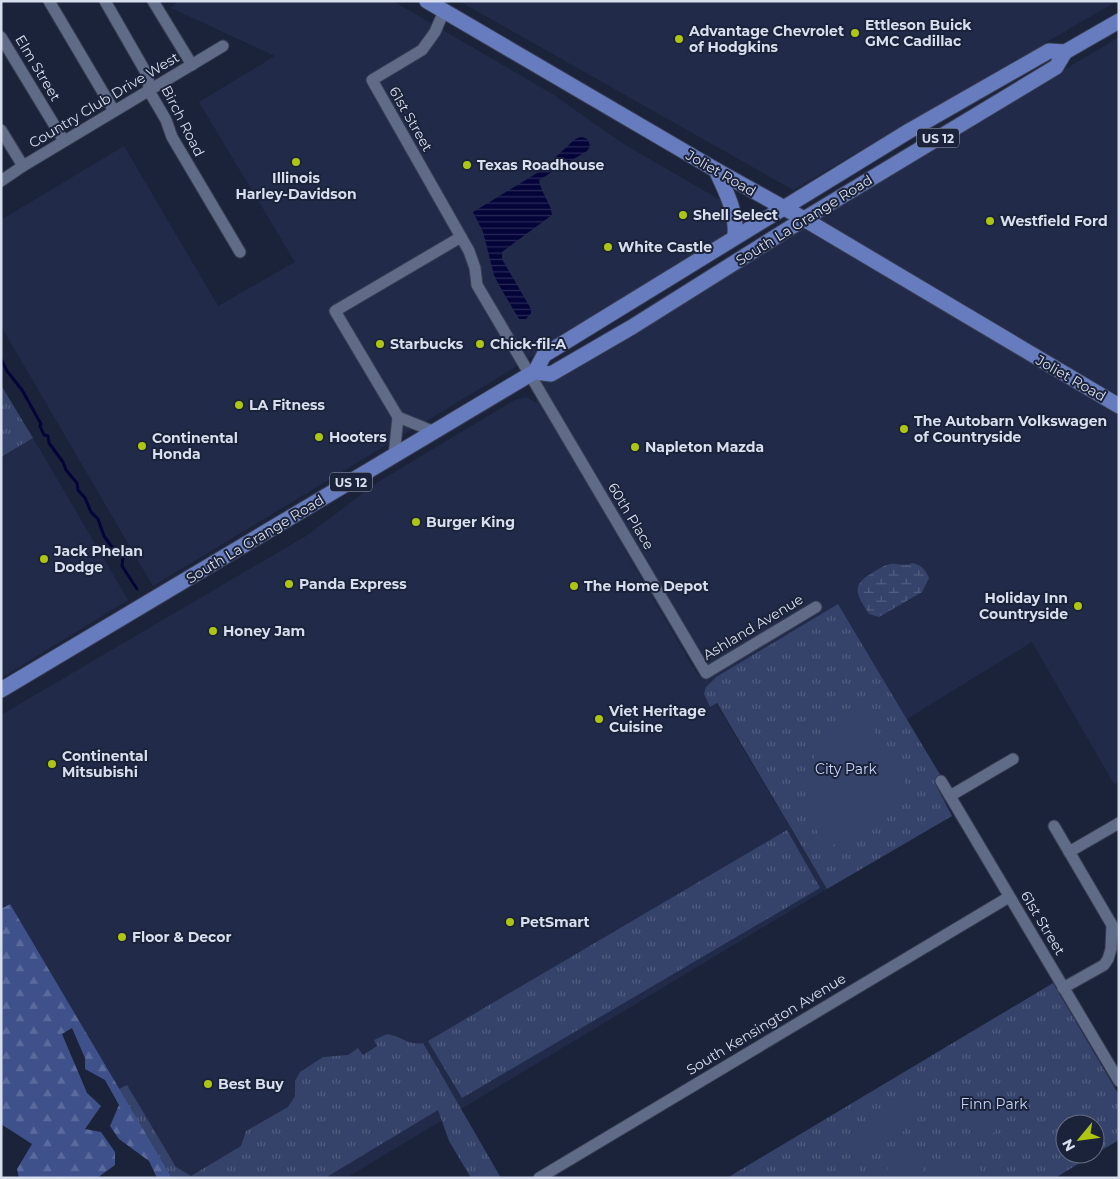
<svg xmlns="http://www.w3.org/2000/svg" width="1120" height="1179" viewBox="0 0 1120 1179" font-family="Montserrat,sans-serif">
<style>
.built{fill:#212b49;fill-rule:evenodd}
.grass{fill:url(#grass-tufts)}
.forest{fill:url(#forest-firs)}
.wetland{fill:url(#wetland-marsh)}
.garden{fill:#354269}
.water{fill:url(#water-rules)}
.lines{fill:none;stroke-linecap:round;stroke-linejoin:round}
.stream{stroke:#040439;stroke-width:3}
.street-casing{stroke:#383e52;stroke-width:13}
.primary-casing{stroke:#383e52;stroke-width:17}
.street{stroke:#606b87;stroke-width:11}
.primary{stroke:#677cbe;stroke-width:15}
.poi-dot{fill:#acc612;stroke:#1b233a;stroke-width:2}
.labels{text-anchor:middle;dominant-baseline:central;stroke-width:4;stroke-linejoin:round;paint-order:stroke}
.shield{fill:#1b233a;stroke:#9fa6b8;stroke-width:1}
.shield-label{font-size:12px;font-weight:bold;fill:#d7deee}
.poi-label{font-size:14px;font-weight:bold;fill:#d7deee;stroke:#1b233a;text-anchor:start}
.street-label{font-size:14px;fill:#d7deee;stroke:#1b233a}
.park-label{font-size:14px;fill:#c7d4f8;stroke:#1b233a}
</style>
<defs>
<pattern id="grass-tufts" width="24" height="20" patternUnits="userSpaceOnUse" patternTransform="scale(1.25)"><rect width="24" height="20" fill="#354269"/><path d="M3 7l-1-3M5 7V3M7 7l1-3M15 17l-1-3M17 17v-4M19 17l1-3" fill="none" stroke="#525d7f"/></pattern>
<pattern id="forest-firs" width="22" height="20" patternUnits="userSpaceOnUse" patternTransform="scale(1.25)"><rect width="22" height="20" fill="#3f518b"/><path d="M5 1l3.5 6h-7zM16 11l3.5 6h-7z" fill="#5a6a9c"/></pattern>
<pattern id="wetland-marsh" width="20" height="14" patternUnits="userSpaceOnUse" patternTransform="scale(1.25)"><rect width="20" height="14" fill="#354269"/><path d="M1 5h8M5 5V1M11 12h8M15 12V8" fill="none" stroke="#525d7f"/></pattern>
<pattern id="water-rules" width="6" height="5" patternUnits="userSpaceOnUse" patternTransform="scale(1.25)"><rect width="6" height="5" fill="#040439"/><path d="M0 2.5h6" fill="none" stroke="#282856"/></pattern>
</defs>
<rect width="100%" height="100%" fill="#1b233a"/>
<g class="built">
<path d="M 178,1 L 393,1 L 554,95 L 622,143 L 722,201 L 730,228 L 718,240 L 601,312 L 504,374 L 153,586 L 1,326 L 1,220 L 124,146 L 218,306 L 295,262 L 199,102 L 275,56 L 171,8 Z"/>
<path d="M 459,1 L 1117,1 L 793,190 Z"/>
<path d="M 1119,37 L 1119,396 L 817,218 Z"/>
<path d="M 797,219 L 1119,409 L 1119,782 L 1114,784 L 1032,642 L 907,719 L 838,604 L 716,677 L 706,687 L 827,889 L 346,1178 L 172,1178 L 10,904 L 1,909 L 1,715 L 306,536 L 378,482 L 515,400 L 526,397 L 537,403 L 532,376 ZM 613,531 L 701,678 L 694,669 Z"/>
<path d="M 33,438 L 128,600 L 1,678 L 1,457 Z"/>
</g>
<g class="grass">
<path d="M 1,385 L 33,438 L 1,457 Z"/>
<path d="M 838,604 L 942,778 L 935,783 L 952,816 L 827,889 L 717,703 L 710,707 L 704,694 L 706,687 L 716,677 Z"/>
<path d="M 787,830 L 820,888 L 462,1098 L 428,1041 Z"/>
<path d="M 1053,983 L 1119,1095 L 1119,1140 L 1095,1154 L 1095,1124 L 1065,1124 L 1065,1154 L 1095,1154 L 1055,1178 L 727,1178 Z"/>
<path d="M 387,1034 C 402,1036 408,1046 423,1043 L 501,1178 L 471,1178 L 449,1141 L 438,1110 L 325,1178 L 172,1178 L 119,1089 L 127,1085 L 176,1167 L 191,1176 L 241,1146 L 246,1131 L 288,1107 L 295,1096 L 295,1081 L 300,1072 L 323,1057 L 348,1055 L 358,1048 L 363,1055 L 377,1046 L 374,1040 Z"/>
</g>
<path class="forest" d="M 10,904 L 172,1178 L 157,1178 L 149,1161 L 119,1139 L 110,1126 L 119,1105 L 105,1080 L 85,1069 L 85,1058 L 72,1028 L 62,1034 L 87,1093 L 101,1106 L 85,1129 L 101,1132 L 115,1152 L 115,1165 L 97,1178 L 19,1178 L 17,1169 L 32,1144 L 1,1124 L 1,909 Z"/>
<path class="wetland" d="M 913,563 C 921,565 926,570 929,578 L 922,592 L 879,617 L 869,614 C 858,596 849,586 872,573 C 878,569 884,565 890,564 C 900,563 903,567 913,563 Z"/>
<g class="garden">
<path d="M 860,708 L 906,785 L 900,805 L 827,849 C 791,796 806,740 860,708 Z"/>
<path d="M 898,1096 C 908,1096 914,1104 918,1113 L 917,1120 L 872,1155 L 861,1157 C 854,1152 847,1144 849,1135 Z"/>
<circle cx="983" cy="1122" r="15"/>
<path d="M 910,1151 C 931,1155 924,1165 920,1178 L 889,1178 L 887,1171 C 890,1160 898,1153 910,1151 Z"/>
<path d="M 852,1157 L 864,1178 L 827,1178 Z"/>
<path d="M 956,1160 C 969,1159 980,1165 985,1178 L 937,1178 C 940,1168 947,1164 956,1160 Z"/>
</g>
<path class="water" d="M 581,137 C 588,138 589,140 590,147 L 587,151 L 539,180 C 541,193 551,203 552,215 L 502,252 L 502,259 L 531,309 L 531,313 L 526,319 L 519,319 L 500,287 L 494,275 L 483,232 L 473,212 L 542,170 L 575,139 Z"/>
<g class="lines">
<path class="stream" d="M 1,359 L 7,371 L 22,390 L 41,424 L 40,426 L 44,435 L 48,436 L 49,443 L 63,462 L 66,470 L 77,483 L 78,490 L 85,498 L 91,512 L 98,519 L 104,536 L 112,547 L 115,548 L 123,557 L 122,566 L 137,589"/>
<g class="street-casing">
<g id="street">
<path d="M 49,1 L 114,111"/>
<path d="M 105,1 L 148,76 L 149,91 L 166,120 L 172,137 L 240,252"/>
<path d="M 153,1 L 192,65"/>
<path d="M 444,11 L 435,32 L 422,50 L 372,80 L 469,251 L 475,268 L 477,285 L 706,673 L 816,607"/>
<path d="M 1,37 L 64,141"/>
<path d="M 1,130 L 23,166"/>
<path d="M 1,181 L 23,166 L 223,46"/>
<path d="M 435,432 L 398,417 L 335,311 L 461,237"/>
<path d="M 394,456 L 398,417"/>
<path d="M 941,781 L 1119,1081"/>
<path d="M 950,796 L 1013,759"/>
<path d="M 1054,826 L 1112,925 L 1111,949 L 1108,959 L 1104,965 L 1063,988"/>
<path d="M 1069,852 L 1119,823"/>
<path d="M 539,1178 L 1009,897"/>
</g>
</g>
<g class="primary-casing">
<g id="primary">
<path d="M 427,1 L 716,170 L 804,219 L 1119,406"/>
<path d="M 716,170 C 726,192 737,212 735,236"/>
<path d="M 535,372 L 551,374 L 632,327 L 804,219 L 1056,67 L 1065,52"/>
<path d="M 1,690 L 529,375 L 535,372 L 544,355 L 909,131 L 1049,51 L 1065,52 L 1119,21"/>
</g>
</g>
<use href="#street" class="street"/>
<use href="#primary" class="primary"/>
</g>
<g class="poi-dot">
<circle cx="855" cy="33" r="5"/>
<circle cx="679" cy="39" r="5"/>
<circle cx="296" cy="162" r="5"/>
<circle cx="467" cy="165" r="5"/>
<circle cx="683" cy="215" r="5"/>
<circle cx="990" cy="221" r="5"/>
<circle cx="608" cy="247" r="5"/>
<circle cx="380" cy="344" r="5"/>
<circle cx="480" cy="344" r="5"/>
<circle cx="239" cy="405" r="5"/>
<circle cx="904" cy="429" r="5"/>
<circle cx="319" cy="437" r="5"/>
<circle cx="142" cy="446" r="5"/>
<circle cx="635" cy="447" r="5"/>
<circle cx="416" cy="522" r="5"/>
<circle cx="44" cy="559" r="5"/>
<circle cx="289" cy="584" r="5"/>
<circle cx="574" cy="586" r="5"/>
<circle cx="1078" cy="606" r="5"/>
<circle cx="213" cy="631" r="5"/>
<circle cx="599" cy="719" r="5"/>
<circle cx="52" cy="764" r="5"/>
<circle cx="510" cy="922" r="5"/>
<circle cx="122" cy="937" r="5"/>
<circle cx="208" cy="1084" r="5"/>
</g>
<g class="labels">
<g class="shield">
<rect x="917" y="128.5" width="42" height="19" rx="4"/>
<rect x="330" y="472.5" width="42" height="19" rx="4"/>
</g>
<g class="shield-label">
<text x="938" y="138">US 12</text>
<text x="351" y="482">US 12</text>
</g>
<g class="poi-label">
<text x="865" y="25">Ettleson Buick<tspan x="865" dy="16">GMC Cadillac</tspan></text>
<text x="689" y="31">Advantage Chevrolet<tspan x="689" dy="16">of Hodgkins</tspan></text>
<text x="477" y="165">Texas Roadhouse</text>
<text x="296" y="178" text-anchor="middle">Illinois<tspan x="296" dy="16">Harley-Davidson</tspan></text>
<text x="693" y="215">Shell Select</text>
<text x="1000" y="221">Westfield Ford</text>
<text x="618" y="247">White Castle</text>
<text x="390" y="344">Starbucks</text>
<text x="490" y="344">Chick-fil-A</text>
<text x="249" y="405">LA Fitness</text>
<text x="914" y="421">The Autobarn Volkswagen<tspan x="914" dy="16">of Countryside</tspan></text>
<text x="329" y="437">Hooters</text>
<text x="152" y="438">Continental<tspan x="152" dy="16">Honda</tspan></text>
<text x="645" y="447">Napleton Mazda</text>
<text x="426" y="522">Burger King</text>
<text x="54" y="551">Jack Phelan<tspan x="54" dy="16">Dodge</tspan></text>
<text x="299" y="584">Panda Express</text>
<text x="584" y="586">The Home Depot</text>
<text x="1068" y="598" text-anchor="end">Holiday Inn<tspan x="1068" dy="16">Countryside</tspan></text>
<text x="223" y="631">Honey Jam</text>
<text x="609" y="711">Viet Heritage<tspan x="609" dy="16">Cuisine</tspan></text>
<text x="62" y="756">Continental<tspan x="62" dy="16">Mitsubishi</tspan></text>
<text x="520" y="922">PetSmart</text>
<text x="132" y="937">Floor &amp; Decor</text>
<text x="218" y="1084">Best Buy</text>
</g>
<g class="street-label">
<text transform="translate(38 68) rotate(59)">Elm Street</text>
<text transform="translate(104 100) rotate(-31)">Country Club Drive West</text>
<text transform="translate(411 119) rotate(60)">61st Street</text>
<text transform="translate(183 121) rotate(63)">Birch Road</text>
<text transform="translate(721 173) rotate(30)">Joliet Road</text>
<text transform="translate(804 220) rotate(-32)">South La Grange Road</text>
<text transform="translate(1071 378) rotate(30)">Joliet Road</text>
<text transform="translate(631 516) rotate(59)">60th Place</text>
<text transform="translate(255 539) rotate(-31)">South La Grange Road</text>
<text transform="translate(753 627) rotate(-31)">Ashland Avenue</text>
<text transform="translate(1043 923) rotate(59)">61st Street</text>
<text transform="translate(766 1024) rotate(-31)">South Kensington Avenue</text>
</g>
<g class="park-label">
<text x="846" y="769">City Park</text>
<text x="994" y="1104">Finn Park</text>
</g>
</g>
<rect width="1120" height="1179" fill="none" stroke="#d7deee" stroke-width="5"/>
<g transform="translate(1080 1139) rotate(241)"><circle r="24" fill="#1b233a" stroke="#666e82"/>
<path d="M0-4L9 19L0 12L-9 19Z" fill="#acc612"/>
<text y="-8" font-size="14" font-weight="bold" text-anchor="middle" fill="#d7deee">N</text>
</g>
</svg>
